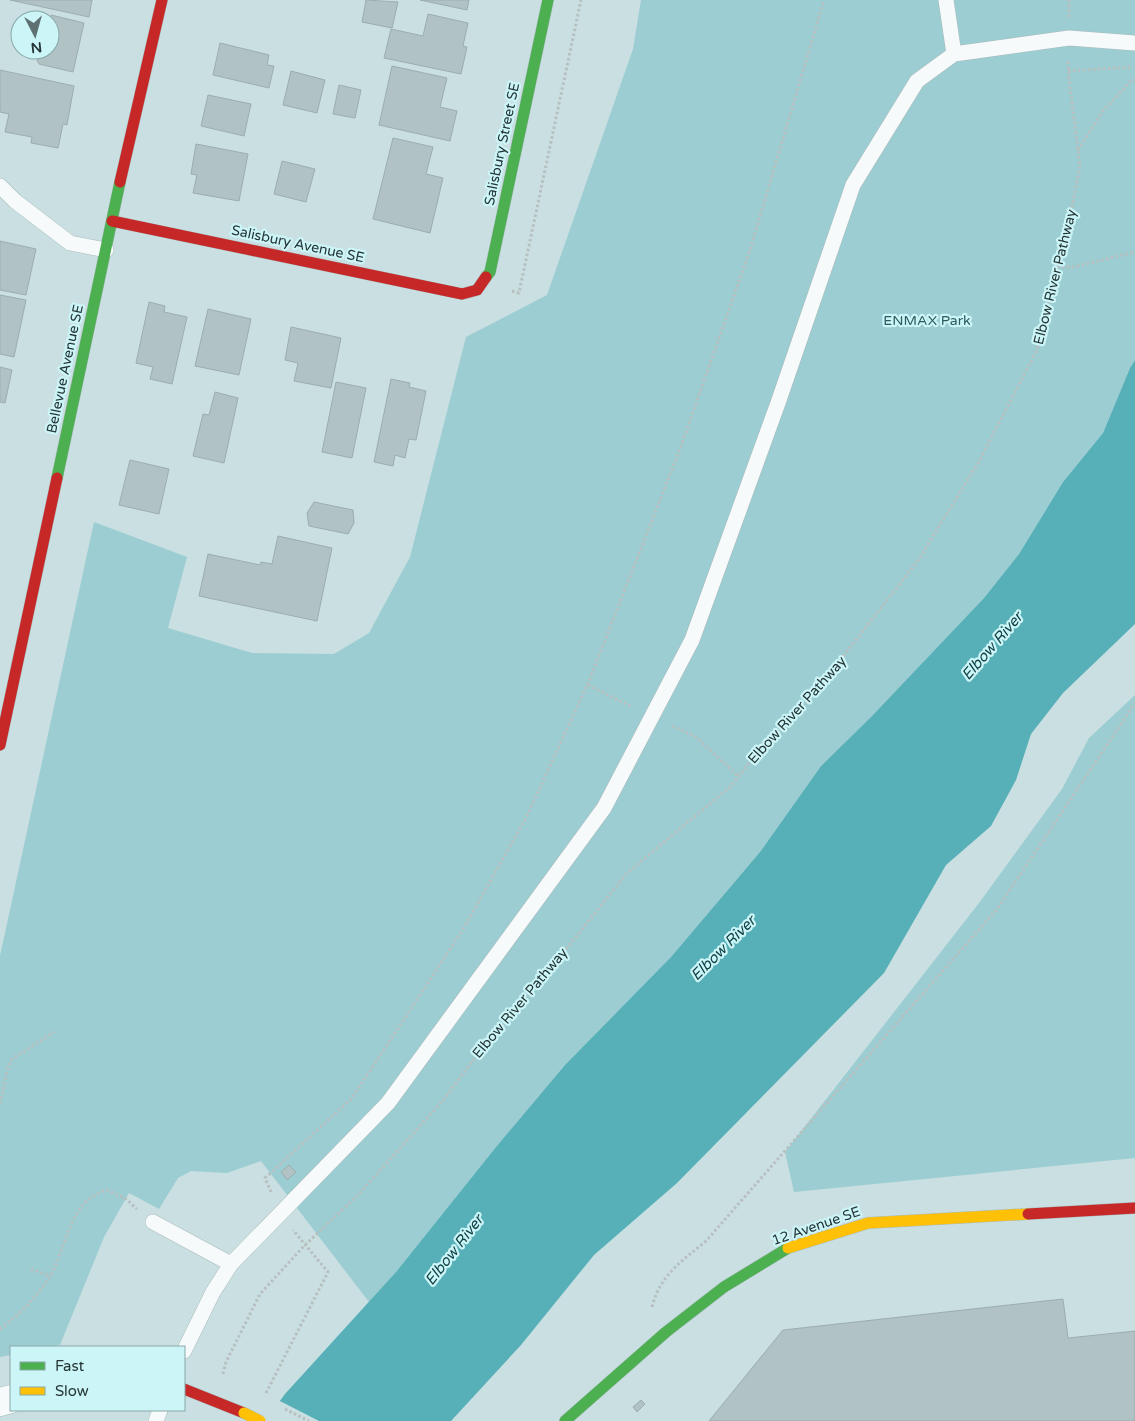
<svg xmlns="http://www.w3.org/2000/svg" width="1135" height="1421" viewBox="0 0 1135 1421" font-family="'Varela Round',sans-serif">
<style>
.green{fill:#9ccdd2}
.water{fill:#57b0b8}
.pier{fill:#c9dfe1}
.building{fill:#b1c2c4;stroke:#9cadaf}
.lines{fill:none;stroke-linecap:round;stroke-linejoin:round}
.lane-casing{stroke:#aabbbc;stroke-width:16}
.street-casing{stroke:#aabbbc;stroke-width:29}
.fast-casing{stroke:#aabbbc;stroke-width:12}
.slow-casing{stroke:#aabbbc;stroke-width:12}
.jam-casing{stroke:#aabbbc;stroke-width:12}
.path{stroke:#b8bfbf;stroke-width:3;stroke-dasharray:2.5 2.5;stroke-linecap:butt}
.lane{stroke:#f7fafa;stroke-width:15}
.street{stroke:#f7fafa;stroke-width:28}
.fast{stroke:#4caf50;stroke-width:11}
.slow{stroke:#ffc107;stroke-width:11}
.jam{stroke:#c62828;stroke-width:11}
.slow-bridge-casing{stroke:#aabbbc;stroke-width:12;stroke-linecap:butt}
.path-bridge{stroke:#b8bfbf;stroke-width:3;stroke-dasharray:2.5 2.5;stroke-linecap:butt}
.slow-bridge{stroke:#ffc107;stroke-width:11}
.labels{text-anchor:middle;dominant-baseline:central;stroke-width:4.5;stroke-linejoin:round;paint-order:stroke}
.street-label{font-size:14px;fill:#253536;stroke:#ccf5f8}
.park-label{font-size:14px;fill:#2b5b5f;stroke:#ccf5f8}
.water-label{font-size:15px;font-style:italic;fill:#104246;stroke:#ccf5f8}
</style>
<rect width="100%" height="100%" fill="#c9dfe1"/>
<g class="green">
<path d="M 641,0 L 1135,0 L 1135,360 L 1130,368 L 1103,433 L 1063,482 L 1019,554 L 984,598 L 872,716 L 821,766 L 760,852 L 671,957 L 565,1065 L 496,1147 L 396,1272 L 369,1302 L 261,1161 L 227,1173 L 191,1171 L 178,1178 L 159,1209 L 129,1193 L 104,1237 L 60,1345 L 48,1347 L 11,1347 L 11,1355 L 0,1357 L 0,956 L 94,522 L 187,557 L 168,628 L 252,653 L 334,654 L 369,633 L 410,557 L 466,337 L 547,295 L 633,49 Z"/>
<path d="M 1135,695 L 1135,1158 L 794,1192 L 785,1152 L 979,903 L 1062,789 L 1089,738 Z"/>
</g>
<path class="water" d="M 1135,360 L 1135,624 L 1063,693 L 1031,734 L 1016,780 L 991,826 L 946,865 L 884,973 L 677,1183 L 594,1255 L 521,1345 L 451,1421 L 265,1421 L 285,1394 L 396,1272 L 496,1147 L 565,1065 L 671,957 L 760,852 L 821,766 L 872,716 L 984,598 L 1019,554 L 1063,482 L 1103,433 L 1130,368 Z"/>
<path class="pier" d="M 278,1400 L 319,1421 L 263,1421 Z"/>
<g class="building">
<path d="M 10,0 L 92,0 L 89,17 Z"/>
<path d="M 366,0 L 398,2 L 392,28 L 362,22 Z"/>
<path d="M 420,0 L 469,0 L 467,10 Z"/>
<path d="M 428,14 L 468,23 L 463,46 L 467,47 L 461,74 L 384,58 L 391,29 L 423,36 Z"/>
<path d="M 51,15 L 84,23 L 73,72 L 39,64 L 37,60 L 43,50 L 50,50 Z"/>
<path d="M 220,43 L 269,55 L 267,65 L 274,66 L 269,88 L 213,75 Z"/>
<path d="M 392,66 L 447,78 L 440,107 L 457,111 L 450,141 L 379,125 Z"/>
<path d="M 0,70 L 74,86 L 67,125 L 63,124 L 58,148 L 31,143 L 32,137 L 5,132 L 9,114 L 0,112 Z"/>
<path d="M 291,71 L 325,80 L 317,113 L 283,105 Z"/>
<path d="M 339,85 L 361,90 L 355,118 L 333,114 Z"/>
<path d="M 208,95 L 251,104 L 244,136 L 201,126 Z"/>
<path d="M 393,138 L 433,147 L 426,174 L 443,178 L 430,233 L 373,219 Z"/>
<path d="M 196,144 L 248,154 L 239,201 L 193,193 L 197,175 L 191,174 Z"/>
<path d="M 282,161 L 315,169 L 306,202 L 274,194 Z"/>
<path d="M 0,241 L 36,249 L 26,295 L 0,290 Z"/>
<path d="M 0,295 L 26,300 L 14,357 L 0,354 Z"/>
<path d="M 149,302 L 165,306 L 164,312 L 187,317 L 172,384 L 150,379 L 153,367 L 136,363 Z"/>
<path d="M 208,309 L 251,319 L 239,375 L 195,366 Z"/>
<path d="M 291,327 L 341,338 L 331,388 L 294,381 L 298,363 L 285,360 Z"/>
<path d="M 0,367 L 12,370 L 5,403 L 0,402 Z"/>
<path d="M 391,379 L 410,383 L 409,387 L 426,391 L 416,440 L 409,439 L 405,458 L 395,455 L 393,466 L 374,462 Z"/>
<path d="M 336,382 L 366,388 L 352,458 L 322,452 Z"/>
<path d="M 215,392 L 238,398 L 224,463 L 193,456 L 203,414 L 209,415 Z"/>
<path d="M 130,460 L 169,469 L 159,514 L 119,505 Z"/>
<path d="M 314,502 L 353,510 L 354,523 L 348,534 L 309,526 L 307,513 Z"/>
<path d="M 278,536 L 332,548 L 317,621 L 199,596 L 208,554 L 260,565 L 261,562 L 272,564 Z"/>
<path d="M 289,1165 L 296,1172 L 287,1180 L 281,1172 Z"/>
<path d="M 1063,1299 L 1068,1338 L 1135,1331 L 1135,1421 L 709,1421 L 783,1330 Z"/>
<path d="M 641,1400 L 645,1404 L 637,1412 L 633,1407 Z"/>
</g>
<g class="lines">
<g class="lane-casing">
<g id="lane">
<path d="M 946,0 L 954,54"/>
<path d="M 0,186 L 15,201 L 70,243 L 106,250"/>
<path d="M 153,1222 L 231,1264"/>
<path d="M 184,1351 L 213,1292 L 231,1264 L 388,1103 L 604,808 L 692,640 L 778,403 L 853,185 L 917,81 L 954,54 L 1069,38 L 1135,43"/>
<path d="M 156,1421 L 160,1410"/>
</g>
</g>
<g class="street-casing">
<path id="street" d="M 0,1402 L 11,1399"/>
</g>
<g class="fast-casing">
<g id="fast">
<path d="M 486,277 L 490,272 L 548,0"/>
<path d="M 57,478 L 120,182"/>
<path d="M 565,1421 L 666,1332 L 724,1287 L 788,1248"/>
</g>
</g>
<g class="slow-casing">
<path id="slow" d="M 788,1248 L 868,1223 L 1028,1214"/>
</g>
<g class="jam-casing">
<g id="jam">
<path d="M 120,182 L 162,0"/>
<path d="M 112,221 L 462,294 L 477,290 L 486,277"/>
<path d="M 0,745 L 57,478"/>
<path d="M 1028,1214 L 1135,1208"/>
<path d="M 184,1389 L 244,1413"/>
</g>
</g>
<g class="path">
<path d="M 1069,17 L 1069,0"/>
<path d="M 1068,71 L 1130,67"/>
<path d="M 1078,150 L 1103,111 L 1130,82 L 1135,80"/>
<path d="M 1057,267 L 1073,267 L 1135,252"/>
<path d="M 512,291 L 519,293 L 581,0"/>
<path d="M 588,685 L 632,707"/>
<path d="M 672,726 L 696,737 L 738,776"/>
<path d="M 0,1104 L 8,1068 L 12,1059 L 54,1032"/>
<path d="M 271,1192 L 265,1178 L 352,1098 L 462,931 L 526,818 L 589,681 L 680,449 L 750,250 L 824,0"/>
<path d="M 31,1269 L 50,1276"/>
<path d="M 652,1307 C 660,1275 682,1261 706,1241 L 997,909 L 1135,703"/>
<path d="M 0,1329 C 19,1315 37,1297 50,1276 C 67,1248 69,1199 107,1190 L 126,1199 L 137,1209"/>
<path d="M 223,1374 L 226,1362 L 260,1294 L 304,1246 L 357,1196 L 445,1098 L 479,1052 L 547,973 L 627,873 L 731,786 L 760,749 L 808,701 L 917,562 L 978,463 L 1037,350 L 1068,227 L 1080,166 L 1069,79 L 1068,61"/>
<path d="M 266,1393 L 328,1272 L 293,1230"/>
</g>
<use href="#lane" class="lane"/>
<use href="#street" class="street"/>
<use href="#fast" class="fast"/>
<use href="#slow" class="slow"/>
<use href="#jam" class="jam"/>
<g class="slow-bridge-casing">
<path id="slow-bridge" d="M 244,1413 L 260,1421"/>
</g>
<path class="path-bridge" d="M 285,1409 L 309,1421"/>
<use href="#slow-bridge" class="slow-bridge"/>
</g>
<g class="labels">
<g class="street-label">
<text transform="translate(502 144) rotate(-78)">Salisbury Street SE</text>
<text transform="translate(298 244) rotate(12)">Salisbury Avenue SE</text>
<text transform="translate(1055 277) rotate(-76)">Elbow River Pathway</text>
<text transform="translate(65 369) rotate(-78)">Bellevue Avenue SE</text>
<text transform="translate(797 710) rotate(-48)">Elbow River Pathway</text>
<text transform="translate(520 1003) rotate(-50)">Elbow River Pathway</text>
<text transform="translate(816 1226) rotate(-19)">12 Avenue SE</text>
</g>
<g class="park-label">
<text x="927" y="320">ENMAX Park</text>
</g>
<g class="water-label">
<text transform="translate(992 646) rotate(-49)">Elbow River</text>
<text transform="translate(723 948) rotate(-45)">Elbow River</text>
<text transform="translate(454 1250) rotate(-52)">Elbow River</text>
</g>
</g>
<rect x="10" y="1346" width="175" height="65" fill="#ccf5f8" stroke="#89a8aa"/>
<rect x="20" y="1362" width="25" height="8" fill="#4caf50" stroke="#89a8aa"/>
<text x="55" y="1371" font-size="15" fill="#253536">Fast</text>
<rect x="20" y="1387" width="25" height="8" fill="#ffc107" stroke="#89a8aa"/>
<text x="55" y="1396" font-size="15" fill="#253536">Slow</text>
<g transform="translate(35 35) rotate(174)"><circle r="24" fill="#ccf5f8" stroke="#89a8aa"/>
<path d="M0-4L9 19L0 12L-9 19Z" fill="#5e7072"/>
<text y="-8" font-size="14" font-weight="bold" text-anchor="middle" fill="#253536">N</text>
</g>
</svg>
